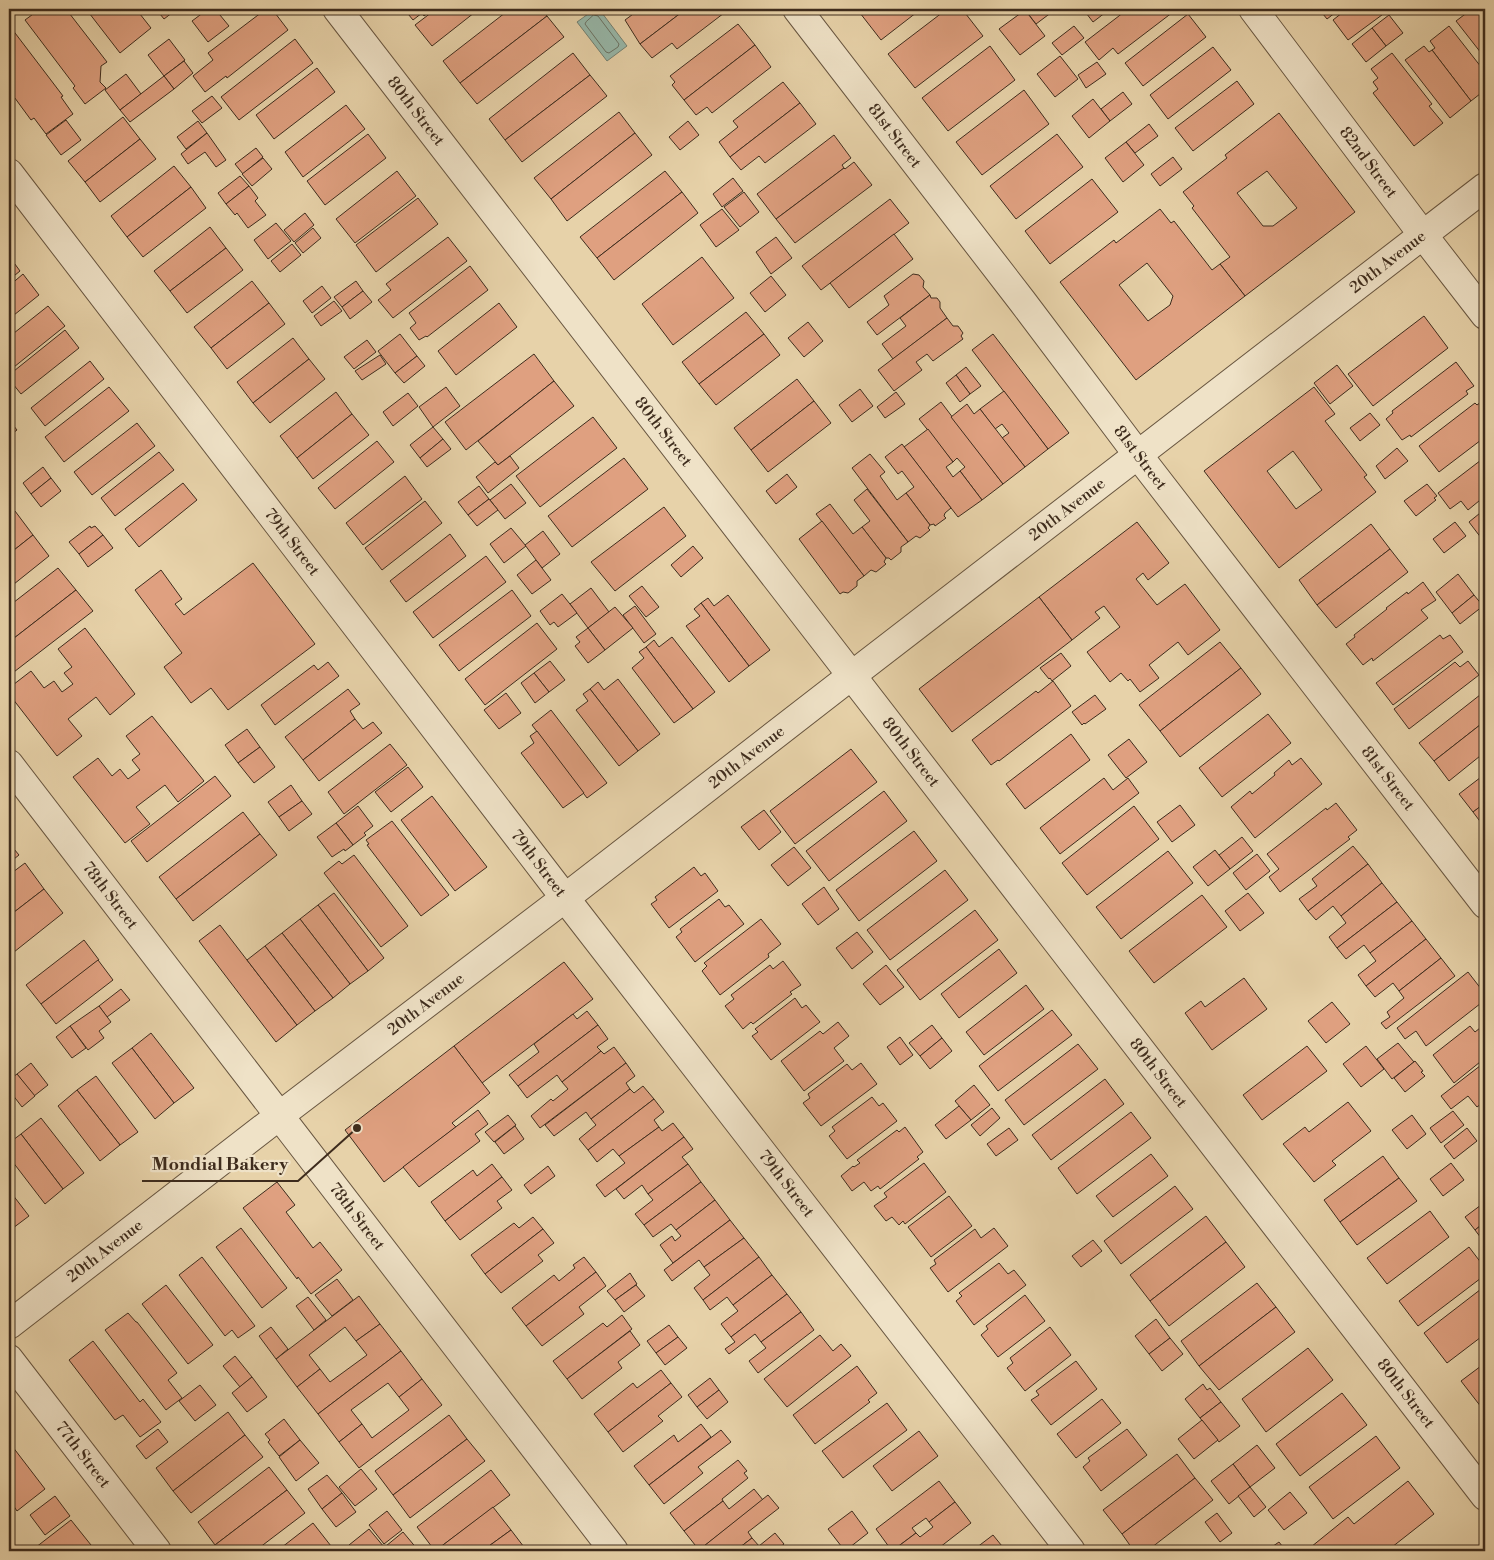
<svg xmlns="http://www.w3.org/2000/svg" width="1494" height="1560" viewBox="0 0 1494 1560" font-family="'Libre Bodoni',serif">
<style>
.water{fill:#97b8aa;stroke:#738072}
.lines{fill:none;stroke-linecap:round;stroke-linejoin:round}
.shore{stroke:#6a7264;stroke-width:1}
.building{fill:#dfa080;stroke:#3e2c1d;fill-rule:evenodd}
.minor-casing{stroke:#685640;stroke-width:30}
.minor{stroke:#efe2c7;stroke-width:28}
.labels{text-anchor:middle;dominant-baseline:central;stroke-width:4.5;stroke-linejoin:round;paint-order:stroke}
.street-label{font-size:16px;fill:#3e2c1d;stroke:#efe2c7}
.leader{fill:none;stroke:#3e2c1d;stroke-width:2}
.callout-dot{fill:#3e2c1d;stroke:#efe2c7;stroke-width:2}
.callout-label{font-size:18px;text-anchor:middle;font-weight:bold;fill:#3e2c1d;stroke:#efe2c7;stroke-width:4.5;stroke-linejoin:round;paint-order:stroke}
</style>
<rect width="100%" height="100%" fill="#e7d2a9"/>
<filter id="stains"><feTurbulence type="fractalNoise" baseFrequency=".004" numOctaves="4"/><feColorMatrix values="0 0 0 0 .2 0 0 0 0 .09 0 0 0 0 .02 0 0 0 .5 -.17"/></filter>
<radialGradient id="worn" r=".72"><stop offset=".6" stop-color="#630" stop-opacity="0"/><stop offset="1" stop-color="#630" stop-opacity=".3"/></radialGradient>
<path class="water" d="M 595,9 L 599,9 L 627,46 L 607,61 L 577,22 Z"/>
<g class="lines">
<path class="shore" d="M 594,15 L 598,16 L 619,44 L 618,47 L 609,53 L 606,52 L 585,24 L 586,22 Z"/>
</g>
<g class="building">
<path d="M 40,9 L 66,9 L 107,62 L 101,66 L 100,82 L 106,88 L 85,104 L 73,88 L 75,86 L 25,20 Z"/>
<path d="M 86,9 L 136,9 L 151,28 L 120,53 Z"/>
<path d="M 156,9 L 177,9 L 164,19 Z"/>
<path d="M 208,9 L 215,9 L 229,26 L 208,42 L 192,21 Z"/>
<path d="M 266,9 L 272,9 L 288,30 L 227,78 L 226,76 L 205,92 L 193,76 L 213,60 L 208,53 Z"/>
<path d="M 404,9 L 433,9 L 424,16 L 422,13 L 413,20 Z"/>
<path d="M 436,9 L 479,9 L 432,46 L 415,25 Z"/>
<path d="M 510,9 L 542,9 L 547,16 L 460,83 L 443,61 Z"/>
<path d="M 640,9 L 686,9 L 640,44 L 625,20 Z"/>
<path d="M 686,9 L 727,9 L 728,10 L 677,49 L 672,43 L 652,58 L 640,44 Z"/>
<path d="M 866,9 L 921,9 L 881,40 L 860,13 Z"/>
<path d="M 947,9 L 962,9 L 983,36 L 915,88 L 888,54 Z"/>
<path d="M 1029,9 L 1056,9 L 1036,24 L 1026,11 Z"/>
<path d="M 1083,9 L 1110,9 L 1093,22 Z"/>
<path d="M 1128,9 L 1177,9 L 1118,54 L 1113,48 L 1099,60 L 1085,42 Z"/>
<path d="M 1319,9 L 1340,9 L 1327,19 Z"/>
<path d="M 1347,9 L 1390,9 L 1348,40 L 1333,20 Z"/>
<path d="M 1472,9 L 1477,9 L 1480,13 L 1482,11 L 1485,15 L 1485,58 L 1456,21 Z"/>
<path d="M 1025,10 L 1045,36 L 1020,55 L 999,29 Z"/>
<path d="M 1188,14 L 1206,37 L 1143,86 L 1125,63 Z"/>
<path d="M 1389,15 L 1403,33 L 1386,46 L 1372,28 Z"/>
<path d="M 547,16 L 564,37 L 477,104 L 460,83 Z"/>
<path d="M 738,24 L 755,45 L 684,100 L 672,85 L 675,82 L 670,76 Z"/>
<path d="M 1074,26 L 1084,38 L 1062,55 L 1052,43 Z"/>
<path d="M 1449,26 L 1485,72 L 1485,90 L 1471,101 L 1432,50 L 1435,48 L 1430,41 Z"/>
<path d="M 1372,28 L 1386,46 L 1366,62 L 1352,44 Z"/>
<path d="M 12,29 L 63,96 L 61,97 L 73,114 L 46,134 L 34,118 L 31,120 L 9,90 L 9,32 Z"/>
<path d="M 169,39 L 185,60 L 164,76 L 148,55 Z"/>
<path d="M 295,39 L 313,63 L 239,120 L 221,97 Z"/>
<path d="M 755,45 L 771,67 L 712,113 L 707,107 L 696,115 L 684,100 Z"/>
<path d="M 990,46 L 1015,80 L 948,131 L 922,98 Z"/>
<path d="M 1424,46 L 1429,52 L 1432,50 L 1471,101 L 1450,118 L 1405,60 Z"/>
<path d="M 1213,47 L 1231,70 L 1168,119 L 1150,95 Z"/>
<path d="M 573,53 L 590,75 L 505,140 L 489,119 Z"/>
<path d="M 1392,53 L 1432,104 L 1429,106 L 1443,123 L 1414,146 L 1373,93 L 1378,89 L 1373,82 L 1378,78 L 1371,69 Z"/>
<path d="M 1060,56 L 1078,79 L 1055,97 L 1037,74 Z"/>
<path d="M 184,61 L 193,73 L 174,89 L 164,76 Z"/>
<path d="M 1097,62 L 1106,74 L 1086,88 L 1078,75 Z"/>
<path d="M 317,68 L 335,92 L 274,139 L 256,115 Z"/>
<path d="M 126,74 L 141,94 L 120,110 L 105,90 Z"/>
<path d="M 590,75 L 607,96 L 522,162 L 505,140 Z"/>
<path d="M 164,76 L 174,89 L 130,122 L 120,110 Z"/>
<path d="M 1237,81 L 1254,104 L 1193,151 L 1175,128 Z"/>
<path d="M 783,82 L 800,103 L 730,157 L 719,142 L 738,127 L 733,121 Z"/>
<path d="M 1024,90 L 1049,124 L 982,175 L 956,142 Z"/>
<path d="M 1123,92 L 1132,104 L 1110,121 L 1101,109 Z"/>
<path d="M 212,96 L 222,108 L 202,123 L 192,111 Z"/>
<path d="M 1093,99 L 1110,121 L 1089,138 L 1072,116 Z"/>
<path d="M 800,103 L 816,124 L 765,163 L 759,156 L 741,170 L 730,157 Z"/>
<path d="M 346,105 L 365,129 L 303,177 L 285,152 Z"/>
<path d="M 619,112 L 635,133 L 551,199 L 534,178 Z"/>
<path d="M 1279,113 L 1355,212 L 1245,296 L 1220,264 L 1230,257 L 1192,208 L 1194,206 L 1183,192 L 1227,158 L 1225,155 ZM 1267,171 L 1297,208 L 1273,226 L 1263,226 L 1237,193 Z"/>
<path d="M 123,117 L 140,139 L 85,182 L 68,161 Z"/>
<path d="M 66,120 L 81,140 L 61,155 L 46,135 Z"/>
<path d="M 198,121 L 207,133 L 186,149 L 177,137 Z"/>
<path d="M 688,121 L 699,135 L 680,150 L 669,137 Z"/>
<path d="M 1149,124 L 1158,136 L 1135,153 L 1126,142 Z"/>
<path d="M 207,133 L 226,160 L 216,167 L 205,152 L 188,164 L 181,154 Z"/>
<path d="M 635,133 L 652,155 L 567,221 L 551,199 Z"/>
<path d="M 368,134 L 386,158 L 325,205 L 307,181 Z"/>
<path d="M 1057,134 L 1083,167 L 1016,219 L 990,186 Z"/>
<path d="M 834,135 L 851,158 L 842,165 L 844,168 L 776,219 L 757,194 Z"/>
<path d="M 140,139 L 156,159 L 100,202 L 85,182 Z"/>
<path d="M 1126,142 L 1144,165 L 1123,182 L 1105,158 Z"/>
<path d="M 256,148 L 263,157 L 243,174 L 235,164 Z"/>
<path d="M 1173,157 L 1182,169 L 1160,186 L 1151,174 Z"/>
<path d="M 263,158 L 272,169 L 252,186 L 242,174 Z"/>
<path d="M 854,162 L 872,185 L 795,243 L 776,219 L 844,168 L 845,169 Z"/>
<path d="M 174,166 L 191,187 L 127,237 L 111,216 Z"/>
<path d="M 397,171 L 416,196 L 355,243 L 336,219 Z"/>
<path d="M 665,171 L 682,192 L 597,258 L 580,237 Z"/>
<path d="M 240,176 L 249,186 L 226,204 L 218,193 Z"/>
<path d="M 733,178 L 743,191 L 722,207 L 713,194 Z"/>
<path d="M 1092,179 L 1118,212 L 1050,264 L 1025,231 Z"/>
<path d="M 249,186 L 258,198 L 255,201 L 266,215 L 248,228 L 237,213 L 235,215 L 226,204 Z"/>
<path d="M 191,187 L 206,208 L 143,257 L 127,237 Z"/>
<path d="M 682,192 L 698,213 L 614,280 L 597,258 Z"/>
<path d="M 744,192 L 759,212 L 740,227 L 724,207 Z"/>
<path d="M 418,198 L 438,224 L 376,272 L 356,245 Z"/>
<path d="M 890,199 L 909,223 L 821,290 L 802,266 Z"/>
<path d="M 722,209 L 739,230 L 716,247 L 700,225 Z"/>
<path d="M 1160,209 L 1171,223 L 1174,221 L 1212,270 L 1220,264 L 1245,296 L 1136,380 L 1060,282 L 1114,240 L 1116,243 ZM 1147,263 L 1173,296 L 1170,305 L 1148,321 L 1119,285 Z"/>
<path d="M 305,213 L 314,225 L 294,242 L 284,230 Z"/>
<path d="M 276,223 L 291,241 L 268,259 L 254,240 Z"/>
<path d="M 210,227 L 226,248 L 170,291 L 154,271 Z"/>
<path d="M 313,228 L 321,238 L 303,253 L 295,243 Z"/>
<path d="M 894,234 L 913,259 L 849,308 L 830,283 Z"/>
<path d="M 448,237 L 467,261 L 393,318 L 378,300 L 391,290 L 386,284 Z"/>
<path d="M 776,237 L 792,258 L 771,274 L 756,252 Z"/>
<path d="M 292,244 L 301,255 L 280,272 L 271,261 Z"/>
<path d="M 226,248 L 243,270 L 187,313 L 170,291 Z"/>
<path d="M 9,256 L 20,271 L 9,280 Z"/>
<path d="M 702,257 L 734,298 L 673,345 L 642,304 Z"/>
<path d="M 470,266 L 488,290 L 427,337 L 426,336 L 419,340 L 410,328 L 416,323 L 409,313 Z"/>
<path d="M 23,274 L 39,295 L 9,319 L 9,286 Z"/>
<path d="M 913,274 L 919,275 L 924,281 L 923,287 L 930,295 L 877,335 L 867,322 L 889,305 L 884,296 Z"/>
<path d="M 771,276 L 786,295 L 765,312 L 750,293 Z"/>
<path d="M 252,281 L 269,303 L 211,348 L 194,327 Z"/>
<path d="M 356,281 L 363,291 L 342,307 L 334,297 Z"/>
<path d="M 322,286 L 331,298 L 312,313 L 303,301 Z"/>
<path d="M 363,291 L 372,302 L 350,319 L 342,307 Z"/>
<path d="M 930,295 L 931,298 L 937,298 L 940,302 L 940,308 L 947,318 L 893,359 L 882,344 L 906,326 L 900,318 Z"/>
<path d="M 334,301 L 342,311 L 321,326 L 314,316 Z"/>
<path d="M 269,303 L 285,324 L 227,369 L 211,348 Z"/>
<path d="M 499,303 L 517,327 L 456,375 L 438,351 Z"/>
<path d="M 48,306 L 65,326 L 9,371 L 9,337 Z"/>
<path d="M 746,312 L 764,334 L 699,384 L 682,362 Z"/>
<path d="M 1424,316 L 1448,348 L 1373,406 L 1348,374 Z"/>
<path d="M 947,318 L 953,326 L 958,326 L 963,333 L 961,336 L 963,339 L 933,361 L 927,354 L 916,362 L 922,370 L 894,391 L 878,370 Z"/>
<path d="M 808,322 L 823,341 L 804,357 L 788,338 Z"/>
<path d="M 65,330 L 79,348 L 21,394 L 9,379 L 9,375 Z"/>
<path d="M 400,334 L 417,356 L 395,373 L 378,351 Z"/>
<path d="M 764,334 L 780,355 L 716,405 L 699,384 Z"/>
<path d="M 993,334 L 1069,433 L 1048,449 L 972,350 Z"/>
<path d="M 293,338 L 309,359 L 253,403 L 237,382 Z"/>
<path d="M 367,340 L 376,352 L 354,369 L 344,357 Z"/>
<path d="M 534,354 L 554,381 L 466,450 L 445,422 Z"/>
<path d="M 380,355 L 386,364 L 362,380 L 355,371 Z"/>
<path d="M 417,356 L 425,366 L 404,383 L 395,373 Z"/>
<path d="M 309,359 L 325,379 L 270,423 L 253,403 Z"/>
<path d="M 90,361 L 104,379 L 45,426 L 31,408 Z"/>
<path d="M 1456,362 L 1474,386 L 1466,391 L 1468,394 L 1411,437 L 1410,435 L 1402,440 L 1386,419 L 1393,413 L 1392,411 Z"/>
<path d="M 1337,365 L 1353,386 L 1330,404 L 1314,383 Z"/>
<path d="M 966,367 L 981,386 L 970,394 L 956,375 Z"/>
<path d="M 956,375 L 970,394 L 960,402 L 946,383 Z"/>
<path d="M 797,379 L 814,401 L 751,450 L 734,428 Z"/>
<path d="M 554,381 L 574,406 L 498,465 L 478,441 Z"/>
<path d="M 109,387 L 129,411 L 64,462 L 45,437 Z"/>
<path d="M 446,387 L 460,406 L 433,427 L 419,407 Z"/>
<path d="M 1314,387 L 1335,414 L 1325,421 L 1367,475 L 1364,477 L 1376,492 L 1279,568 L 1204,471 ZM 1293,451 L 1322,490 L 1296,509 L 1267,471 Z"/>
<path d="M 860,389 L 873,406 L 852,422 L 839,405 Z"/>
<path d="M 1004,391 L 1048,449 L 1025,467 L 1002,438 L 1009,433 L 1002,424 L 995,429 L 980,409 Z"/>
<path d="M 336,392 L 352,414 L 297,458 L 280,436 Z"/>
<path d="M 896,392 L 905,404 L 885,418 L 877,407 Z"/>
<path d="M 408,393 L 418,406 L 393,426 L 383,412 Z"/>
<path d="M 1485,399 L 1485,437 L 1439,472 L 1419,446 L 1475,403 L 1477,405 Z"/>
<path d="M 814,401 L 831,423 L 768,472 L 751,450 Z"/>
<path d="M 941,402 L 1003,484 L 982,500 L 960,471 L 965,467 L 957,458 L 953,462 L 919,419 Z"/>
<path d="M 967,404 L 974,414 L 980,409 L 1025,467 L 1003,484 L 951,417 Z"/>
<path d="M 1370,413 L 1380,425 L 1360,441 L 1350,428 Z"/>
<path d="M 352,414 L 369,435 L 313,479 L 297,458 Z"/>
<path d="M 593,417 L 617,448 L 540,507 L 516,476 Z"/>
<path d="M 9,420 L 17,430 L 9,436 Z"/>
<path d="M 137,423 L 155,446 L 92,495 L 74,472 Z"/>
<path d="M 433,427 L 443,439 L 420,458 L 410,445 Z"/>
<path d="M 928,429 L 953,462 L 946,467 L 953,477 L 960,471 L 982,500 L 958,517 L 904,447 Z"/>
<path d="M 443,439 L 451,449 L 427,467 L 420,458 Z"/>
<path d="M 377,441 L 394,462 L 335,509 L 318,488 Z"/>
<path d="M 902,444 L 951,508 L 945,513 L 944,516 L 946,518 L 935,526 L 934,524 L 930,525 L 906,493 L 914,487 L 902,471 L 898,474 L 885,457 Z"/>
<path d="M 1397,448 L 1408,461 L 1385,479 L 1376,466 Z"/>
<path d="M 159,452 L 174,470 L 115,516 L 101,498 Z"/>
<path d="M 870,454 L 885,472 L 880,476 L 897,500 L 906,493 L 930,525 L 928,528 L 930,530 L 920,538 L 916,536 L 908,542 L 852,468 Z"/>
<path d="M 510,456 L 519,468 L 488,493 L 476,477 L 495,462 L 498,465 Z"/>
<path d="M 1485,457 L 1485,496 L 1468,510 L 1461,501 L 1450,509 L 1438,493 Z"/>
<path d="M 624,458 L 648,489 L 572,547 L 548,516 Z"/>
<path d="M 43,467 L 51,478 L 31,494 L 23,483 Z"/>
<path d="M 787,474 L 797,487 L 776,504 L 766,491 Z"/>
<path d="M 405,476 L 422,499 L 363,545 L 346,523 Z"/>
<path d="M 51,478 L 61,491 L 41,507 L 31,494 Z"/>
<path d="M 183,483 L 197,500 L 139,547 L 125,529 Z"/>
<path d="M 511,484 L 526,503 L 505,519 L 490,500 Z"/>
<path d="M 1427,484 L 1437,496 L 1434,498 L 1436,500 L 1416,516 L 1404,501 Z"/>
<path d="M 479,486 L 489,499 L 468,515 L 458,502 Z"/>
<path d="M 867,489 L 908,542 L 901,547 L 901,552 L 891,560 L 889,558 L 886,558 L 862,527 L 870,521 L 854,500 Z"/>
<path d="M 489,499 L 498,510 L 477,526 L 468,515 Z"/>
<path d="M 425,501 L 442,523 L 382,570 L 365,548 Z"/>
<path d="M 830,504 L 853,534 L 862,527 L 886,558 L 884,562 L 886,564 L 876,572 L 871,570 L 864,576 L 816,514 Z"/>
<path d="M 664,507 L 686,536 L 615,591 L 591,562 Z"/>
<path d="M 1485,509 L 1485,543 L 1469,522 Z"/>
<path d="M 15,511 L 33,535 L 9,554 L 9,516 Z"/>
<path d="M 822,521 L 864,576 L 857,581 L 857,586 L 848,593 L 843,592 L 840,594 L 799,539 Z"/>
<path d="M 1137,522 L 1169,563 L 1148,580 L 1143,573 L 1136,579 L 1157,605 L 1185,584 L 1220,630 L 1188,655 L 1178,642 L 1149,665 L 1159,678 L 1140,692 L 1130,679 L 1128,681 L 1121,673 L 1110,682 L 1087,652 L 1120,627 L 1104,606 L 1095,612 L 1100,618 L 1072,640 L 1039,597 Z"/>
<path d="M 1455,522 L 1466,536 L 1444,553 L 1433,539 Z"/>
<path d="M 1371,524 L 1390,549 L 1317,605 L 1299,580 Z"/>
<path d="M 90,526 L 91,528 L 95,526 L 103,535 L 79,554 L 69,542 Z"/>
<path d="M 511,528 L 526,546 L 504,563 L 490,544 Z"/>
<path d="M 543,531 L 560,554 L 542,568 L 525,545 Z"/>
<path d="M 450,534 L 466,556 L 406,602 L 390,581 Z"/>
<path d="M 33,535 L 49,556 L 9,588 L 9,554 Z"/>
<path d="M 103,535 L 113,548 L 88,567 L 79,554 Z"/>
<path d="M 693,546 L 703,558 L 681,577 L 671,565 Z"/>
<path d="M 1390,549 L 1408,572 L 1336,628 L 1317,605 Z"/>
<path d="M 486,556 L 506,582 L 433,638 L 413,612 Z"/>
<path d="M 536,560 L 551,580 L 532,594 L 517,575 Z"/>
<path d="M 253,563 L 315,644 L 228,710 L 211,688 L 191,703 L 164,667 L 182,653 L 135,590 L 161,570 L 182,599 L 175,604 L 184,615 Z"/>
<path d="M 58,568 L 76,590 L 9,642 L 9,606 Z"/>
<path d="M 1458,574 L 1474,595 L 1452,613 L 1436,592 Z"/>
<path d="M 1423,582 L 1436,600 L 1421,610 L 1428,618 L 1373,661 L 1372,658 L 1363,665 L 1346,644 L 1355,637 L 1354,635 L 1387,609 L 1386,608 L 1407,592 L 1408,594 Z"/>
<path d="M 642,586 L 659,607 L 646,617 L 629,596 Z"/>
<path d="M 591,588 L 609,612 L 588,628 L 570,604 Z"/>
<path d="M 76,590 L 93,611 L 10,675 L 9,673 L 9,642 Z"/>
<path d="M 512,590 L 531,616 L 459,671 L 439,645 Z"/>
<path d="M 562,594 L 577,613 L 558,627 L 554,622 L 550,625 L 540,611 Z"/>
<path d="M 728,595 L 770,650 L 749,666 L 701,603 L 708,598 L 714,606 Z"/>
<path d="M 1474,595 L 1483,606 L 1460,624 L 1452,613 Z"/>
<path d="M 1039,597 L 1072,640 L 952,732 L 919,689 Z"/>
<path d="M 701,603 L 749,666 L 729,682 L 686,626 L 700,616 L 694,609 Z"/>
<path d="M 635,606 L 656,634 L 644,643 L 623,615 Z"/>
<path d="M 615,607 L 633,628 L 605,650 L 588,628 Z"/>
<path d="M 537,623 L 557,649 L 485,705 L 465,679 Z"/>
<path d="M 85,628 L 135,694 L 110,715 L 96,697 L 68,719 L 82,736 L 57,756 L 9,694 L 9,688 L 31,671 L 44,688 L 54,681 L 62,692 L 73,684 L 64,673 L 72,667 L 58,649 Z"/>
<path d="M 588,628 L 605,650 L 588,663 L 575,646 L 580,642 L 576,637 Z"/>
<path d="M 1440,635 L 1443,639 L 1450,635 L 1463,652 L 1393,705 L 1376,683 Z"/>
<path d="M 672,637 L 715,692 L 693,709 L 646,647 L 654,640 L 659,647 Z"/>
<path d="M 1220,642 L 1241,668 L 1160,731 L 1139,705 Z"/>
<path d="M 646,647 L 693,709 L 674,723 L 632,668 L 644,658 L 639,652 Z"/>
<path d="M 1061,653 L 1071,666 L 1052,681 L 1050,678 L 1049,679 L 1040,668 Z"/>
<path d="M 550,661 L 565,680 L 549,692 L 534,673 Z"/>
<path d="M 1468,661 L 1479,675 L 1409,729 L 1394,709 L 1455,662 L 1460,667 Z"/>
<path d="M 328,662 L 339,676 L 275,725 L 261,705 L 314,665 L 318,670 Z"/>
<path d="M 1241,668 L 1261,694 L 1180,757 L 1160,731 Z"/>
<path d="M 534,673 L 549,692 L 535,703 L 521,683 Z"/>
<path d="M 618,679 L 660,734 L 638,751 L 590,689 L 598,682 L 604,690 Z"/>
<path d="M 1053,681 L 1071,706 L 999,761 L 998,760 L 991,765 L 972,740 L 1036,691 L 1038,693 Z"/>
<path d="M 348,689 L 360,704 L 350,711 L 355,719 L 303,760 L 285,737 Z"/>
<path d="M 590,689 L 638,751 L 619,766 L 576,710 L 588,701 L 583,694 Z"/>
<path d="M 1485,691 L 1485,721 L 1434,761 L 1419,743 Z"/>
<path d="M 506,693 L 521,713 L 499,729 L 484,710 Z"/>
<path d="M 1095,695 L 1106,709 L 1085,724 L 1084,723 L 1082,725 L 1072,712 Z"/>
<path d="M 551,710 L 607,783 L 587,798 L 532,725 Z"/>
<path d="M 1268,714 L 1291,743 L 1222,797 L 1199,768 Z"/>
<path d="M 152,716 L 204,781 L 178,802 L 165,785 L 136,807 L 150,824 L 125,843 L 73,777 L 98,758 L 112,776 L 120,769 L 128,779 L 140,770 L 132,760 L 140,754 L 126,736 Z"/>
<path d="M 355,719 L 363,729 L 373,722 L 382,733 L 319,781 L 303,760 Z"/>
<path d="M 1485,721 L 1485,752 L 1449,781 L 1434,761 Z"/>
<path d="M 247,729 L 260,747 L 238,763 L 225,745 Z"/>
<path d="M 537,731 L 584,793 L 563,808 L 521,753 L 534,743 L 530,736 Z"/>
<path d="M 1071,734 L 1090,760 L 1025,809 L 1006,784 Z"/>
<path d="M 1129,739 L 1147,762 L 1126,778 L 1108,755 Z"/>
<path d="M 390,744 L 407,765 L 344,814 L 328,792 Z"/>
<path d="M 260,747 L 275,767 L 254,783 L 238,763 Z"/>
<path d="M 851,749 L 877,782 L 795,844 L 770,811 Z"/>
<path d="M 1301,758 L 1322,784 L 1255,838 L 1231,807 L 1250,791 L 1252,794 L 1275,775 L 1274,773 L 1289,760 L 1292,765 Z"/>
<path d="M 408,767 L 423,787 L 391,812 L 375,792 Z"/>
<path d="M 1485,774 L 1485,803 L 1473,812 L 1459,794 Z"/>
<path d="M 215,776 L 231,796 L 147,862 L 131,841 Z"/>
<path d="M 1104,778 L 1113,790 L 1128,778 L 1139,793 L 1060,854 L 1040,828 Z"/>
<path d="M 291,785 L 302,801 L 279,817 L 268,802 Z"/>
<path d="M 884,791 L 907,821 L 829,881 L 806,851 Z"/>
<path d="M 432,796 L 487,867 L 455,891 L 401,820 Z"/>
<path d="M 302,801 L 312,814 L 289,831 L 279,817 Z"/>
<path d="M 1336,803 L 1357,830 L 1348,837 L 1350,839 L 1280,892 L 1269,877 L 1279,869 L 1267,854 L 1326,808 L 1327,810 Z"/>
<path d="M 1485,803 L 1485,828 L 1473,812 Z"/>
<path d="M 1180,805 L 1195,825 L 1172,842 L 1157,822 Z"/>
<path d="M 358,806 L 373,826 L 364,833 L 366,835 L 353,845 L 336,823 Z"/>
<path d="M 1134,806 L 1159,839 L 1087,895 L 1062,863 Z"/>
<path d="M 764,810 L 781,832 L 759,850 L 741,827 Z"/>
<path d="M 243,812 L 260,834 L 176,899 L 159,877 Z"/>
<path d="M 392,821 L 449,895 L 421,916 L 367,845 L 369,844 L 366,840 Z"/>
<path d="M 336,823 L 353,845 L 345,851 L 344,849 L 332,857 L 317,837 Z"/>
<path d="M 914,831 L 937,861 L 859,921 L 836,890 Z"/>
<path d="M 260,834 L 277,855 L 193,921 L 176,899 Z"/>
<path d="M 1242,837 L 1253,851 L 1230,869 L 1219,855 Z"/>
<path d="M 9,843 L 19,855 L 9,863 Z"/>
<path d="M 1353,846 L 1368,864 L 1308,911 L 1299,899 L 1317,886 L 1312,879 Z"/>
<path d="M 794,847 L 811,868 L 788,886 L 771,865 Z"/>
<path d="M 1215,850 L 1230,869 L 1208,886 L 1193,867 Z"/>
<path d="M 1168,851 L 1193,883 L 1121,939 L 1096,907 Z"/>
<path d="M 1257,854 L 1270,871 L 1246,890 L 1233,873 Z"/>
<path d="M 354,855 L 408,926 L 381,947 L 324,873 L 339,861 L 342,864 Z"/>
<path d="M 25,863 L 44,889 L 9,916 L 9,875 Z"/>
<path d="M 1368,864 L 1382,883 L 1341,916 L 1333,906 L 1316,920 L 1308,911 Z"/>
<path d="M 694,867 L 701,876 L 705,873 L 718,891 L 669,928 L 651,904 L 657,900 L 655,897 Z"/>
<path d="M 945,870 L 968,900 L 890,960 L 867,930 Z"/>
<path d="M 1382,883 L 1397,902 L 1337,948 L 1329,937 L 1346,923 L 1341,916 Z"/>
<path d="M 824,887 L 839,909 L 818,925 L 802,904 Z"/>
<path d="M 44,889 L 63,913 L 9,956 L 9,916 Z"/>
<path d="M 334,893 L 384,958 L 368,971 L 318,905 Z"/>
<path d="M 1248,893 L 1264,913 L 1240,931 L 1225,911 Z"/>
<path d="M 1202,895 L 1227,927 L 1154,983 L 1129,951 Z"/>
<path d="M 719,899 L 725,907 L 729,905 L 744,924 L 695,962 L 676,937 L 682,932 L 680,929 Z"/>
<path d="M 1397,902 L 1412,921 L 1370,953 L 1364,945 L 1346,959 L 1337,948 Z"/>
<path d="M 318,905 L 368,971 L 350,984 L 300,919 Z"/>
<path d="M 975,910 L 998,940 L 920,1000 L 897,970 Z"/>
<path d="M 300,919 L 350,984 L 333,998 L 282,933 Z"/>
<path d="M 761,919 L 781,944 L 768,954 L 769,957 L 720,995 L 702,971 L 707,966 L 704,963 Z"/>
<path d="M 1412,921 L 1426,939 L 1366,986 L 1358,975 L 1376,961 L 1370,953 Z"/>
<path d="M 220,925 L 297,1025 L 276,1042 L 199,941 Z"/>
<path d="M 857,932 L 873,952 L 852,969 L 836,948 Z"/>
<path d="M 282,933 L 333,998 L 315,1011 L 265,946 Z"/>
<path d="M 1426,939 L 1441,958 L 1399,991 L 1393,983 L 1375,997 L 1366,986 Z"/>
<path d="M 84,940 L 99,960 L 41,1004 L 26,985 Z"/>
<path d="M 265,946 L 315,1011 L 297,1025 L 247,960 Z"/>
<path d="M 999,949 L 1017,973 L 959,1018 L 941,994 Z"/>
<path d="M 1441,958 L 1455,976 L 1386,1029 L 1381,1023 L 1390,1017 L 1387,1012 L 1404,998 L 1399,991 Z"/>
<path d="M 98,960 L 113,980 L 56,1024 L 41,1004 Z"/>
<path d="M 783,961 L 801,985 L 790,992 L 792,994 L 753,1024 L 751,1022 L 743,1029 L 725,1006 L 734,999 L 731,995 L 770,965 L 773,969 Z"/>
<path d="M 564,962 L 593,999 L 482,1083 L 454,1046 Z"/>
<path d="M 886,965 L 904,987 L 880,1005 L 863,984 Z"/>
<path d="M 1468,972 L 1485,994 L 1485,1000 L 1426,1046 L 1416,1031 L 1405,1039 L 1397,1028 Z"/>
<path d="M 1244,978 L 1267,1009 L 1212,1050 L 1185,1013 L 1201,1001 L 1205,1007 Z"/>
<path d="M 1026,985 L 1044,1009 L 984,1055 L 966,1032 Z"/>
<path d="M 121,989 L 130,1000 L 107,1017 L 99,1006 Z"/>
<path d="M 795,998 L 802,1008 L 806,1005 L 820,1022 L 771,1060 L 752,1036 L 758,1032 L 755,1029 Z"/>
<path d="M 1332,1002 L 1350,1024 L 1326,1043 L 1308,1021 Z"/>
<path d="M 99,1006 L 111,1022 L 99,1031 L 104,1038 L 88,1050 L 70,1026 Z"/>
<path d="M 1052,1010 L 1072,1035 L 998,1091 L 979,1066 Z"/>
<path d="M 587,1011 L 598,1025 L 518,1086 L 509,1075 L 539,1052 L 534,1044 L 573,1014 L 577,1019 Z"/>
<path d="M 838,1022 L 849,1036 L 834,1048 L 844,1061 L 804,1091 L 781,1061 L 820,1031 L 823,1034 Z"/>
<path d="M 1485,1024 L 1485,1058 L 1454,1083 L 1433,1055 L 1470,1026 L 1475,1032 Z"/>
<path d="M 598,1025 L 608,1039 L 597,1047 L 601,1051 L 562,1082 L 557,1075 L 527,1098 L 518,1086 Z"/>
<path d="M 932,1025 L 942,1038 L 920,1056 L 909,1043 Z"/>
<path d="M 70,1026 L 86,1048 L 72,1058 L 56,1037 Z"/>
<path d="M 151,1033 L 194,1088 L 174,1103 L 132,1048 Z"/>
<path d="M 900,1037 L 913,1055 L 900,1065 L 887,1047 Z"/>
<path d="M 942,1038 L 952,1051 L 930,1069 L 920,1056 Z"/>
<path d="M 1398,1043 L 1414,1062 L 1392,1079 L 1377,1059 Z"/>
<path d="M 1078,1044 L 1098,1069 L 1024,1125 L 1005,1100 Z"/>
<path d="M 454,1046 L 490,1093 L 452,1123 L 456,1127 L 384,1182 L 345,1130 Z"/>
<path d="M 1307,1046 L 1327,1071 L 1262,1120 L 1243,1095 Z"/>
<path d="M 1366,1046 L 1384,1069 L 1361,1087 L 1343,1064 Z"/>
<path d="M 614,1047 L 626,1063 L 540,1128 L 531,1116 L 551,1099 L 553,1101 L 568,1089 L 562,1082 L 601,1051 L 604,1054 Z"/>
<path d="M 132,1048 L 174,1103 L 155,1119 L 112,1063 Z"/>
<path d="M 1415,1061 L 1423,1071 L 1421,1072 L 1425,1076 L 1405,1092 L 1394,1078 Z"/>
<path d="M 1485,1062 L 1485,1101 L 1477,1107 L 1468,1096 L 1451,1109 L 1441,1096 Z"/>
<path d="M 31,1063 L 48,1085 L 34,1096 L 17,1074 Z"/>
<path d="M 626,1063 L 635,1076 L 626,1083 L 630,1089 L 591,1119 L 586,1112 L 554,1136 L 545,1125 Z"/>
<path d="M 861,1063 L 877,1084 L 821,1126 L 803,1103 L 810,1098 L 808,1094 L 847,1064 L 852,1070 Z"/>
<path d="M 17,1074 L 35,1096 L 22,1107 L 9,1090 L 9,1080 Z"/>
<path d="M 96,1076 L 138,1132 L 120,1145 L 77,1090 Z"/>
<path d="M 1105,1079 L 1124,1104 L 1051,1160 L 1032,1135 Z"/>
<path d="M 974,1085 L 990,1105 L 971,1120 L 955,1101 Z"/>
<path d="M 643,1086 L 654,1099 L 588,1150 L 579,1139 L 596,1125 L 591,1119 L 630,1089 L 634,1093 Z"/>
<path d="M 77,1090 L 120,1145 L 100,1161 L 58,1106 Z"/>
<path d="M 872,1097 L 879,1106 L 883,1103 L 897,1121 L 847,1159 L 829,1136 L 835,1131 L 832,1127 Z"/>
<path d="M 654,1099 L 664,1112 L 654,1120 L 659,1127 L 619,1156 L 613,1149 L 597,1162 L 588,1150 Z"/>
<path d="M 1348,1102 L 1371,1131 L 1332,1161 L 1336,1165 L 1314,1182 L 1283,1144 L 1305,1127 L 1309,1132 Z"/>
<path d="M 959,1106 L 971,1120 L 946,1139 L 935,1125 Z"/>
<path d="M 992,1108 L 1000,1118 L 980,1136 L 971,1125 Z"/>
<path d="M 478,1110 L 488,1124 L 475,1134 L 480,1141 L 419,1187 L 403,1167 Z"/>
<path d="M 1453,1111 L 1464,1125 L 1441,1143 L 1430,1128 Z"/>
<path d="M 1131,1112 L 1151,1138 L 1077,1194 L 1058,1168 Z"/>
<path d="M 508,1115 L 516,1125 L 494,1142 L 485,1132 Z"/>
<path d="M 1412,1115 L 1426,1134 L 1407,1149 L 1392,1130 Z"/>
<path d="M 41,1118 L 84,1173 L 63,1189 L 21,1134 Z"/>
<path d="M 673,1123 L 684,1137 L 605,1197 L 596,1185 L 625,1163 L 619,1156 L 659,1127 L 662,1131 Z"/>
<path d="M 515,1126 L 524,1139 L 504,1154 L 495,1142 Z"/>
<path d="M 905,1127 L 923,1152 L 917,1157 L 919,1159 L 880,1189 L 878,1186 L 871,1191 L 864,1182 L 852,1191 L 841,1176 L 853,1166 L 854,1167 L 860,1163 L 857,1160 L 897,1130 L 899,1132 Z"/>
<path d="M 1009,1128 L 1018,1140 L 996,1156 L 987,1144 Z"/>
<path d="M 1467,1128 L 1477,1141 L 1454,1159 L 1444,1146 Z"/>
<path d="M 21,1134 L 63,1189 L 45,1204 L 9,1157 L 9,1143 Z"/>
<path d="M 684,1137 L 693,1149 L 682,1157 L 688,1164 L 648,1194 L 642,1185 L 624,1199 L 616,1189 Z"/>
<path d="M 1151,1154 L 1168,1176 L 1113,1217 L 1096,1196 Z"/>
<path d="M 1383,1156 L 1399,1178 L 1340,1222 L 1324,1200 Z"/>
<path d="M 924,1163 L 946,1192 L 905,1224 L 903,1221 L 899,1225 L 892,1217 L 886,1221 L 874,1206 L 887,1197 L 884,1193 Z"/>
<path d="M 1451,1163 L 1464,1180 L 1443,1196 L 1430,1179 Z"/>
<path d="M 492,1164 L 502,1177 L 445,1221 L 431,1202 L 473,1170 L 477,1176 Z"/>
<path d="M 688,1164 L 701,1182 L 644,1225 L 635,1214 L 653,1200 L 648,1194 Z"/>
<path d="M 548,1166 L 555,1176 L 531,1194 L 524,1185 Z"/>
<path d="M 502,1177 L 512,1190 L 497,1201 L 502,1208 L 460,1240 L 445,1221 Z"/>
<path d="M 1399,1178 L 1417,1201 L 1357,1245 L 1340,1222 Z"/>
<path d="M 277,1182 L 295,1205 L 286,1212 L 313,1248 L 320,1242 L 342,1270 L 311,1294 L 298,1277 L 297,1279 L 243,1208 Z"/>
<path d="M 701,1182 L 715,1200 L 676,1230 L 671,1224 L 653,1237 L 644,1225 Z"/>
<path d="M 1175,1186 L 1193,1209 L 1121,1264 L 1104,1241 Z"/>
<path d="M 9,1190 L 29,1216 L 9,1231 Z"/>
<path d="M 949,1196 L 972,1226 L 931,1257 L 908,1227 Z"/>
<path d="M 715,1200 L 730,1220 L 673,1263 L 660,1245 L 672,1236 L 675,1241 L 681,1236 L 676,1230 Z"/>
<path d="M 1485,1202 L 1485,1222 L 1475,1230 L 1465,1217 Z"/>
<path d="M 1430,1211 L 1449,1237 L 1387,1284 L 1367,1258 Z"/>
<path d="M 1206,1216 L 1226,1242 L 1150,1301 L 1130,1275 Z"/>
<path d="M 533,1217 L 543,1229 L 485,1274 L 471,1255 L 514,1223 L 519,1228 Z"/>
<path d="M 730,1220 L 744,1238 L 704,1267 L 699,1260 L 672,1281 L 664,1270 Z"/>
<path d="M 1485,1222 L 1485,1241 L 1484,1242 L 1475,1230 Z"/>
<path d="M 241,1228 L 287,1288 L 262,1308 L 216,1247 Z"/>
<path d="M 994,1228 L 1008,1246 L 948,1292 L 930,1268 L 936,1264 L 934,1260 L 975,1229 L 981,1238 Z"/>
<path d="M 543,1229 L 554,1243 L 538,1255 L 543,1261 L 501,1293 L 485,1274 Z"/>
<path d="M 744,1238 L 759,1257 L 703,1300 L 694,1288 L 710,1275 L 704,1267 Z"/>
<path d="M 1093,1240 L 1102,1251 L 1081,1267 L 1072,1256 Z"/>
<path d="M 1226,1242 L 1245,1267 L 1169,1326 L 1150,1301 Z"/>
<path d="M 1469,1247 L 1485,1268 L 1485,1275 L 1418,1326 L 1399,1301 Z"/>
<path d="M 202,1257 L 255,1326 L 238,1338 L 232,1330 L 225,1336 L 179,1275 Z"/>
<path d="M 584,1257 L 596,1272 L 526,1326 L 512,1308 L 554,1275 L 559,1281 L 575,1268 L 573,1265 Z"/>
<path d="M 759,1257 L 772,1275 L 733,1305 L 727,1297 L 710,1310 L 703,1300 Z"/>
<path d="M 999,1263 L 1008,1274 L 1014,1270 L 1026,1285 L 974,1325 L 956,1301 L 962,1296 L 959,1293 Z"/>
<path d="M 596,1272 L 606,1286 L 579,1307 L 584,1314 L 542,1346 L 526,1326 Z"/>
<path d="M 630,1273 L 637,1284 L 615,1300 L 607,1291 Z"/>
<path d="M 772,1275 L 787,1294 L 731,1337 L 721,1324 L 738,1311 L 733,1305 Z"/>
<path d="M 337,1279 L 353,1300 L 332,1316 L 315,1295 Z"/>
<path d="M 1257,1283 L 1276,1307 L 1199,1366 L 1181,1341 Z"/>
<path d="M 166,1285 L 213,1345 L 188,1364 L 142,1304 Z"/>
<path d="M 636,1285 L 645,1296 L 624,1312 L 615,1300 Z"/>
<path d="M 1485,1286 L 1485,1334 L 1447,1363 L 1424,1333 Z"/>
<path d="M 787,1294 L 801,1312 L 761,1342 L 755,1334 L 729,1354 L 725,1349 L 735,1342 L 731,1337 Z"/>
<path d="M 1025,1295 L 1045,1321 L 998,1357 L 981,1335 L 988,1329 L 986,1326 Z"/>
<path d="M 359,1296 L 380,1324 L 356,1341 L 345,1327 L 309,1355 L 320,1369 L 297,1387 L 276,1359 Z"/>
<path d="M 308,1297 L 326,1320 L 314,1330 L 296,1306 Z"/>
<path d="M 1276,1307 L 1295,1332 L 1219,1390 L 1199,1366 Z"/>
<path d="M 801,1312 L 814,1330 L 758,1373 L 749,1361 L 766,1348 L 761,1342 Z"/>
<path d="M 128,1313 L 136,1322 L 137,1322 L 177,1373 L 168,1380 L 182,1398 L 166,1410 L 105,1330 Z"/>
<path d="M 622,1315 L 632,1329 L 567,1379 L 553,1361 L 603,1323 L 607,1327 Z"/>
<path d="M 1156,1319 L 1170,1338 L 1149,1354 L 1135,1336 Z"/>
<path d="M 380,1324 L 401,1351 L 318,1414 L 297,1387 L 320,1369 L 330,1382 L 367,1355 L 356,1341 Z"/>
<path d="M 669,1325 L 678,1337 L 656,1353 L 647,1341 Z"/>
<path d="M 271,1327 L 288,1349 L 276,1359 L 259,1336 Z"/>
<path d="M 1050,1327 L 1071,1355 L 1025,1391 L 1007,1368 L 1013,1363 L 1010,1358 Z"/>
<path d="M 630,1331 L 640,1345 L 618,1362 L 622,1368 L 582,1399 L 567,1379 Z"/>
<path d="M 820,1335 L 833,1351 L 841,1344 L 851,1356 L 787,1407 L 764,1379 Z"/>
<path d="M 678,1337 L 687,1348 L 665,1365 L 656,1353 Z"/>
<path d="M 1170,1338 L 1183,1354 L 1162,1371 L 1149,1354 Z"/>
<path d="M 93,1341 L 140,1402 L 143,1399 L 161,1422 L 140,1437 L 123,1415 L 115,1420 L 69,1360 Z"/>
<path d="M 1308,1348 L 1333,1380 L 1266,1432 L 1242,1399 Z"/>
<path d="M 401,1351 L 422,1379 L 399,1397 L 388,1383 L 351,1410 L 362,1424 L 339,1442 L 318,1414 Z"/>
<path d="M 235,1356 L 252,1377 L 240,1387 L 223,1366 Z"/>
<path d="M 1076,1361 L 1097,1389 L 1051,1425 L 1031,1400 L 1039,1395 L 1036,1391 Z"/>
<path d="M 1485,1363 L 1485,1412 L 1461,1381 Z"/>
<path d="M 857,1366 L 877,1393 L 868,1400 L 870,1402 L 815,1444 L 793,1415 Z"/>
<path d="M 661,1370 L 671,1383 L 608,1432 L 594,1414 L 633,1383 L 637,1388 Z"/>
<path d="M 252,1377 L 267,1397 L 247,1412 L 232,1393 Z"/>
<path d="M 710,1378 L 719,1390 L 697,1407 L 688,1395 Z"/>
<path d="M 422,1379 L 442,1405 L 359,1468 L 339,1442 L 362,1424 L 372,1438 L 409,1410 L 399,1397 Z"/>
<path d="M 671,1383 L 682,1397 L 658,1416 L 663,1421 L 623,1452 L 608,1432 Z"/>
<path d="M 1203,1384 L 1207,1390 L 1210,1388 L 1221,1402 L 1200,1418 L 1185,1399 Z"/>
<path d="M 200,1385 L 216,1405 L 195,1421 L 179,1401 Z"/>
<path d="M 719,1390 L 728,1402 L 707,1419 L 697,1407 Z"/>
<path d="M 1342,1393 L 1367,1425 L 1300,1476 L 1276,1444 Z"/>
<path d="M 1102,1399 L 1121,1423 L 1076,1458 L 1057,1434 Z"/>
<path d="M 1221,1402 L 1240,1426 L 1219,1442 L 1200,1418 Z"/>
<path d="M 887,1403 L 907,1430 L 843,1478 L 822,1451 Z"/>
<path d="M 228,1412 L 245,1435 L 173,1491 L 156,1468 Z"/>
<path d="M 449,1415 L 467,1439 L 393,1495 L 375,1471 Z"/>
<path d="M 284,1419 L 300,1440 L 279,1456 L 268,1442 L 270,1440 L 265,1434 Z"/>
<path d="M 1202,1420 L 1218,1440 L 1194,1459 L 1178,1439 Z"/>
<path d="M 701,1424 L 711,1437 L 649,1485 L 634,1466 L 674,1435 L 678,1442 Z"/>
<path d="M 158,1429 L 168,1442 L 146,1459 L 136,1446 Z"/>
<path d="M 1127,1429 L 1147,1455 L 1101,1491 L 1083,1467 L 1090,1461 L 1088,1458 Z"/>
<path d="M 721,1430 L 731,1442 L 698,1467 L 703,1473 L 664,1504 L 649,1485 Z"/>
<path d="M 919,1431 L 938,1456 L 892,1491 L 873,1466 Z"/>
<path d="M 245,1435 L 263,1457 L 191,1513 L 173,1491 Z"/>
<path d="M 1376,1436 L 1400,1468 L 1333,1519 L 1309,1487 Z"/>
<path d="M 467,1439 L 485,1461 L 410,1518 L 393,1495 Z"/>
<path d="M 300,1440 L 319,1463 L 296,1481 L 279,1457 Z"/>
<path d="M 9,1442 L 45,1489 L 17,1511 L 9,1499 Z"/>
<path d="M 1257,1445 L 1275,1468 L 1250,1487 L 1233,1464 Z"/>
<path d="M 1177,1454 L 1195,1478 L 1122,1534 L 1103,1510 Z"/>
<path d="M 738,1460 L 747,1471 L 744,1473 L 748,1478 L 722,1499 L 723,1501 L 684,1531 L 670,1513 Z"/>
<path d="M 1233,1464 L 1250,1487 L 1229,1504 L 1211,1481 Z"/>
<path d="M 269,1467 L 287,1490 L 215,1545 L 198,1522 Z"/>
<path d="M 361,1469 L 377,1489 L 355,1506 L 339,1487 Z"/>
<path d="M 491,1470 L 510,1495 L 435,1551 L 417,1527 Z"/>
<path d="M 327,1475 L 342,1493 L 322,1509 L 308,1489 Z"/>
<path d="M 1195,1478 L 1213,1500 L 1147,1551 L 1134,1551 L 1122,1534 Z"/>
<path d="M 939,1481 L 955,1502 L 929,1522 L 926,1518 L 912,1528 L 916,1533 L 892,1551 L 876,1529 Z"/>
<path d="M 1408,1481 L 1434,1514 L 1387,1551 L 1306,1551 L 1348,1517 L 1354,1524 Z"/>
<path d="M 1250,1487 L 1266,1507 L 1254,1517 L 1238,1496 Z"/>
<path d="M 754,1489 L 763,1500 L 699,1550 L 684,1531 L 723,1501 L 729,1509 Z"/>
<path d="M 287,1490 L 305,1513 L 255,1551 L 220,1551 L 215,1545 Z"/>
<path d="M 1290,1492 L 1307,1513 L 1284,1530 L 1268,1510 Z"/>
<path d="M 342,1493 L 356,1512 L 336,1527 L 322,1509 Z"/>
<path d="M 768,1495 L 779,1508 L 748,1532 L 752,1538 L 735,1551 L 700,1551 L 699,1550 Z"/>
<path d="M 55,1496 L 70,1516 L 45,1535 L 30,1515 Z"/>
<path d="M 955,1502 L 971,1523 L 935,1551 L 892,1551 L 916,1533 L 920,1537 L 933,1527 L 929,1522 Z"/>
<path d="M 493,1507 L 511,1530 L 482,1551 L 442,1551 L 439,1548 Z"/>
<path d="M 387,1511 L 402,1530 L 384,1544 L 369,1525 Z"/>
<path d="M 852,1511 L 868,1533 L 845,1551 L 828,1529 Z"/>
<path d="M 1217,1513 L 1232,1533 L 1220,1542 L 1205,1522 Z"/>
<path d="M 71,1520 L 91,1545 L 83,1551 L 31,1551 Z"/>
<path d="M 313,1523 L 331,1546 L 324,1551 L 277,1551 Z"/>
<path d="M 369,1529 L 384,1547 L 378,1551 L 354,1551 L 349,1545 Z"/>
<path d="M 511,1530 L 527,1551 L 482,1551 Z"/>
<path d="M 403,1532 L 418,1550 L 390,1551 L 386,1546 Z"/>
<path d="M 775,1533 L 784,1544 L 775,1551 L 735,1551 L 752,1538 L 759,1546 Z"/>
<path d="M 993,1535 L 1006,1551 L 972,1551 Z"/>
<path d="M 1279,1542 L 1286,1551 L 1266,1551 Z"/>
</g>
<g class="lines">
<g class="minor-casing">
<g id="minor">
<path id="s1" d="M 337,9 L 1485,1496"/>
<path id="s2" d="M 797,9 L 1022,301 L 1138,455 L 1485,904"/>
<path id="s3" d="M 1253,9 L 1423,235 L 1485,315"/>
<path id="s4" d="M 9,173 L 565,898 L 1071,1551"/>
<path id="s5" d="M 9,764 L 614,1551"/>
<path id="s6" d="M 9,1325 L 279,1116 L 565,898 L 851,676 L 1485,187"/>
<path id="s7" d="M 9,1359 L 157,1551"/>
</g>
</g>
<use href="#minor" class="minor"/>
</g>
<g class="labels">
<g class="street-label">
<text stroke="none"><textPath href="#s1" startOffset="129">80th Street</textPath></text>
<text stroke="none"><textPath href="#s2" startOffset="160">81st Street</textPath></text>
<text stroke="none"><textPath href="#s3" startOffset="192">82nd Street</textPath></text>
<text stroke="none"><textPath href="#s6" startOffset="1741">20th Avenue</textPath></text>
<text stroke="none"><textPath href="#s1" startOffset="534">80th Street</textPath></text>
<text stroke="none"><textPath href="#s2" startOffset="565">81st Street</textPath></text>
<text stroke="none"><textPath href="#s6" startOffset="1336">20th Avenue</textPath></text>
<text stroke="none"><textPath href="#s4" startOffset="465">79th Street</textPath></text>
<text stroke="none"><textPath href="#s1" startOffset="939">80th Street</textPath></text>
<text stroke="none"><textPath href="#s6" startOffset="931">20th Avenue</textPath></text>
<text stroke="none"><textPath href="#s2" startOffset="970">81st Street</textPath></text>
<text stroke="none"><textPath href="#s4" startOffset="870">79th Street</textPath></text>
<text stroke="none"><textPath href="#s5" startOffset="166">78th Street</textPath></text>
<text stroke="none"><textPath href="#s6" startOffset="526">20th Avenue</textPath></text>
<text stroke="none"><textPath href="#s1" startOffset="1344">80th Street</textPath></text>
<text stroke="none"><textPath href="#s4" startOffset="1275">79th Street</textPath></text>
<text stroke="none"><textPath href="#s5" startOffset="571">78th Street</textPath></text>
<text stroke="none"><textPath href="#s6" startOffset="121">20th Avenue</textPath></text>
<text stroke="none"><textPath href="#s1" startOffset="1749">80th Street</textPath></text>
<text stroke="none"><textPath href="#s7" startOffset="121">77th Street</textPath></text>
</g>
</g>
<path class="leader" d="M357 1128L298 1181H142"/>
<circle class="callout-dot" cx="357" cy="1128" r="5"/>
<g class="callout-label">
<text x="220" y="1170">Mondial Bakery</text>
</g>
<rect width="1494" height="1560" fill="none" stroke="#e7d2a9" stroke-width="30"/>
<rect x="10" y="10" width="1474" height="1540" fill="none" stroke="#3e2c1d" stroke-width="2.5"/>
<rect x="15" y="15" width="1464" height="1530" fill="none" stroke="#3e2c1d"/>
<rect width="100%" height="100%" filter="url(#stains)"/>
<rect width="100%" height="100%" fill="url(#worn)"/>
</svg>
